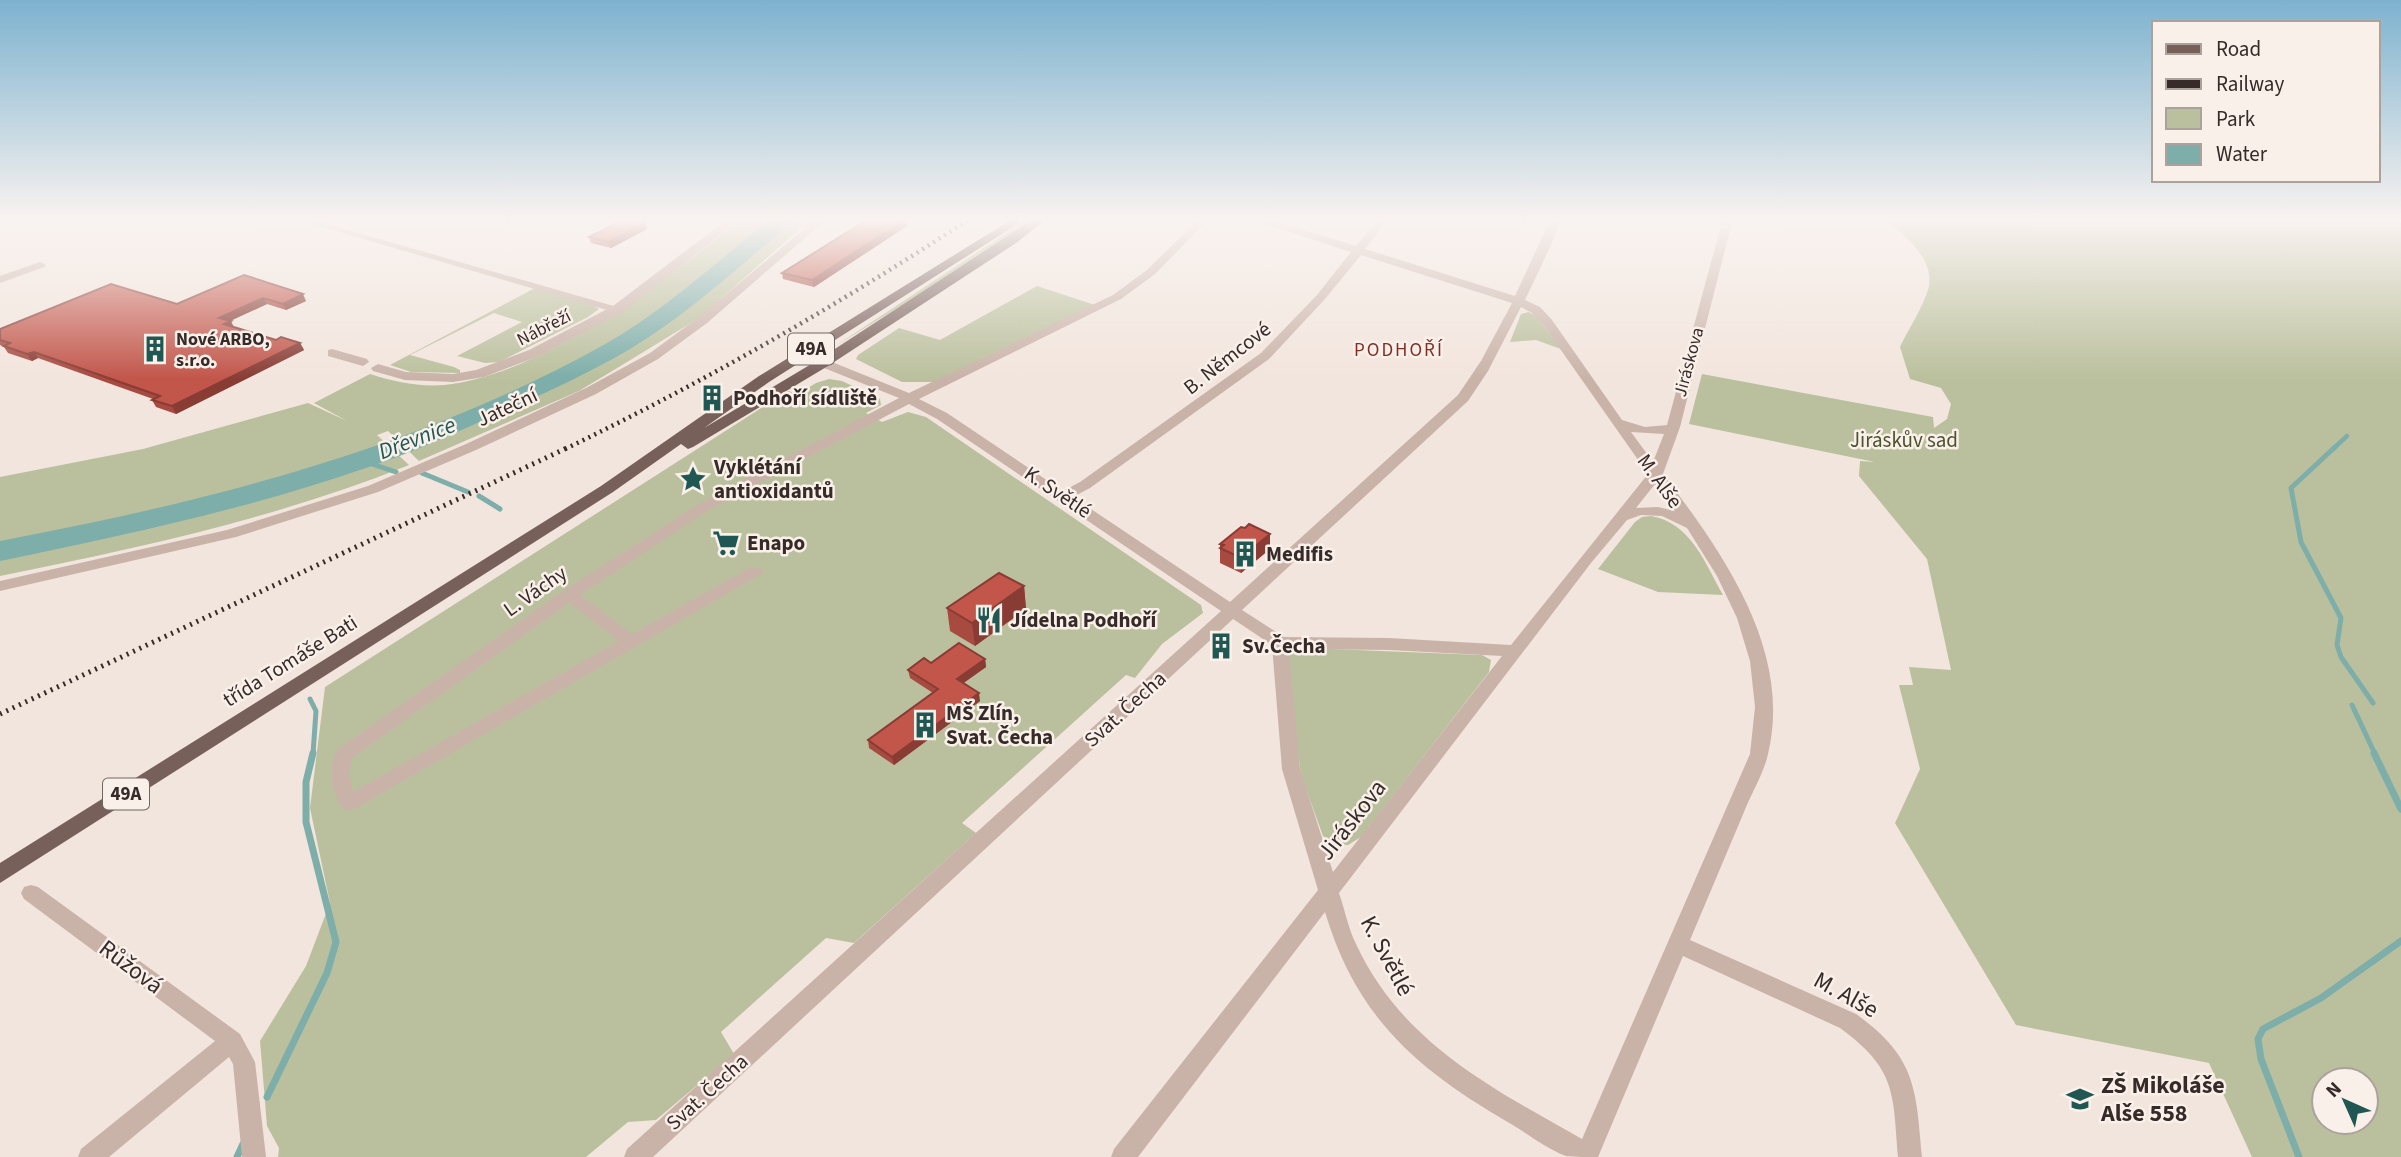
<svg xmlns="http://www.w3.org/2000/svg" width="2401" height="1157" viewBox="0 0 2401 1157" font-family="'Source Sans 3',sans-serif">
<style>
.green{fill:#bac09d;fill-rule:evenodd}
.water{fill:#7daea9}
.lines{fill:none;stroke-linecap:round;stroke-linejoin:round}
.stream-far2{stroke:#7daea9;stroke-width:4.5}
.stream-far1{stroke:#7daea9;stroke-width:5}
.stream{stroke:#7daea9;stroke-width:7}
.minor{fill:#c9b3a9;fill-rule:evenodd}
.tertiary{fill:#c9b3a9;fill-rule:evenodd}
.primary{fill:#78605a;fill-rule:evenodd}
.rail-far1{stroke:#372b29;stroke-width:4.5;stroke-dasharray:2 4.5;stroke-linecap:butt}
.rail{stroke:#372b29;stroke-width:5;stroke-dasharray:2 5;stroke-linecap:butt}
.wall{fill:#a74a40}
.shaded-wall{fill:#883c34}
.building{fill:#c2564b;stroke:#883c34;stroke-width:2}
.labels{text-anchor:middle;dominant-baseline:central;stroke-width:5;stroke-linejoin:round;paint-order:stroke}
.far-street-label{font-size:18px;fill:#372b29;stroke:#f9f0ea}
.far-poi-label{font-size:18px;font-weight:bold;fill:#372b29;stroke:#f9f0ea;text-anchor:start}
.shield{fill:#f9f0ea;stroke:#716663;stroke-width:2}
.shield-label{font-size:19px;font-weight:bold;fill:#372b29}
.far-neighbourhood-label{font-size:19px;letter-spacing:2px;fill:#832d24;stroke:#f9f0ea}
.street-label{font-size:21px;fill:#372b29;stroke:#f9f0ea}
.poi-label{font-size:21px;font-weight:bold;fill:#372b29;stroke:#f9f0ea;text-anchor:start}
.park-label{font-size:21px;fill:#4c542d;stroke:#f9f0ea}
.water-label{font-size:23px;font-style:italic;fill:#205753;stroke:#f9f0ea}
.near-street-label{font-size:24px;fill:#372b29;stroke:#f9f0ea}
.near-poi-label{font-size:24px;font-weight:bold;fill:#372b29;stroke:#f9f0ea;text-anchor:start}
</style>
<rect width="100%" height="100%" fill="#f2e5dd"/>
<g class="green">
<path d="M 743,218 L 812,218 L 699,318 L 632,359 L 579,391 L 419,461 L 388,431 L 377,435 L 409,465 C 278,518 138,548 0,576 L 0,477 L 143,449 L 308,403 L 347,421 L 314,403 L 370,374 C 395,382 418,387 444,385 C 543,375 667,279 743,218 Z"/>
<path d="M 1029,218 L 1034,218 L 962,268 L 834,347 Z"/>
<path d="M 1879,218 L 2401,218 L 2401,1157 L 2252,1157 L 2209,1063 L 2016,1025 L 1895,823 L 1920,769 L 1899,685 L 1913,685 L 1909,667 L 1951,670 L 1927,559 L 1859,476 L 1860,461 L 1875,462 L 1689,424 L 1702,374 L 1933,417 L 1934,428 L 1947,419 L 1951,404 L 1941,388 L 1910,379 L 1900,347 C 1908,330 1925,304 1929,286 C 1934,257 1901,230 1879,218 ZM 2324,1080 L 2366,1080 L 2366,1122 L 2324,1122 Z"/>
<path d="M 1037,286 L 1095,305 L 936,382 L 902,382 L 856,359 L 858,355 L 899,328 L 940,340 Z"/>
<path d="M 535,288 L 591,304 L 599,309 L 588,317 L 499,362 L 485,363 L 457,356 L 522,322 L 494,313 L 410,355 L 454,367 L 460,370 L 460,373 L 411,372 L 390,365 Z"/>
<path d="M 1529,312 L 1537,317 L 1561,349 L 1536,340 L 1510,342 L 1521,314 Z"/>
<path d="M 829,379 L 842,381 L 880,399 L 881,405 L 866,413 L 882,422 L 908,412 L 926,417 L 1201,605 L 1203,613 L 1162,644 L 1135,678 L 1126,675 L 962,823 L 976,833 L 854,943 L 826,938 L 721,1032 L 734,1054 L 656,1120 L 628,1122 L 586,1157 L 278,1157 L 279,1148 L 267,1126 L 260,1041 L 306,966 L 330,903 L 310,808 L 325,687 L 788,391 L 798,394 L 816,383 Z"/>
<path d="M 1651,516 C 1691,523 1705,563 1723,595 L 1658,592 L 1598,569 L 1635,522 L 1642,517 Z"/>
<path d="M 1305,648 L 1482,655 L 1491,660 L 1489,672 L 1361,837 L 1348,845 L 1336,844 L 1323,836 L 1301,775 L 1286,661 L 1291,652 Z"/>
</g>
<path class="water" d="M 771,218 L 797,218 C 743,263 691,312 630,349 C 589,373 546,393 502,412 C 455,433 409,454 360,470 C 243,510 121,536 0,561 L 0,541 C 210,501 419,449 607,343 C 666,309 718,261 771,218 Z"/>
<g class="lines">
<path class="stream-far2" d="M 2333,449 L 2347,436"/>
<g class="stream-far1">
<path d="M 2335,447 L 2291,488 L 2301,542 L 2341,618 L 2337,645 L 2341,657 L 2373,703"/>
<path d="M 369,463 L 396,472"/>
<path d="M 422,473 L 468,492"/>
<path d="M 479,496 L 500,509"/>
<path d="M 310,699 L 316,711 L 313,754"/>
<path d="M 2352,705 L 2375,754"/>
</g>
<g class="stream">
<path d="M 2374,753 L 2401,809"/>
<path d="M 267,1097 L 327,973 L 336,942 L 306,822 L 306,782 L 313,753"/>
<path d="M 237,1157 L 243,1144"/>
<path d="M 2299,1157 L 2261,1059 L 2258,1039 L 2263,1029 L 2321,998 L 2401,941"/>
</g>
<g class="minor">
<path d="M 291,218 L 306,218 L 624,309 L 618,313 L 614,312 Z"/>
<path d="M 817,218 L 828,218 L 707,323 L 658,359 L 596,394 L 476,450 L 378,492 L 236,537 L 0,591 L 0,581 L 227,530 L 368,486 L 466,444 L 586,388 L 650,353 L 699,317 Z"/>
<path d="M 1200,218 L 1210,218 L 1155,274 L 1121,299 L 919,399 L 947,413 L 1063,491 L 1080,482 L 1261,353 L 1317,295 L 1351,252 L 1252,220 L 1251,218 L 1265,218 L 1356,246 L 1379,218 L 1389,218 L 1365,249 L 1515,296 L 1551,218 L 1561,218 L 1551,245 L 1525,300 L 1540,307 L 1552,320 L 1622,420 L 1645,427 L 1667,425 L 1723,218 L 1733,218 L 1680,427 L 1663,474 C 1722,552 1793,650 1768,754 C 1764,773 1751,794 1744,812 C 1726,855 1708,897 1690,940 L 1856,1014 C 1916,1057 1916,1088 1922,1157 L 1898,1157 C 1893,1092 1896,1069 1840,1028 L 1683,956 L 1598,1157 C 1589,1157 1575,1157 1566,1156 C 1547,1149 1528,1134 1511,1124 C 1418,1070 1357,1019 1325,912 L 1138,1157 L 1111,1157 L 1114,1149 L 1318,890 L 1282,769 L 1272,645 L 1233,619 L 653,1157 L 624,1157 L 627,1149 L 1221,611 L 937,419 L 909,404 L 707,511 L 580,595 L 632,634 L 749,568 L 761,568 L 763,571 L 761,574 L 356,808 L 349,810 L 342,808 C 331,788 326,771 338,749 L 563,591 L 697,505 L 899,398 L 819,366 L 819,360 L 827,360 L 909,393 L 1113,295 L 1147,270 ZM 1361,255 L 1512,303 L 1481,361 L 1458,395 L 1230,602 L 1073,497 L 1090,488 L 1269,359 L 1325,299 ZM 1521,307 L 1532,313 L 1544,326 L 1648,474 L 1511,645 L 1389,638 L 1284,637 L 1242,610 L 1468,401 L 1488,371 ZM 1631,432 L 1664,434 L 1653,462 ZM 1655,484 L 1675,511 L 1658,507 L 1636,508 ZM 1641,515 L 1662,516 L 1687,528 L 1717,576 L 1737,618 L 1750,661 L 1755,707 L 1750,754 L 1582,1139 C 1492,1088 1402,1043 1356,944 C 1348,928 1345,910 1339,893 L 1591,563 L 1627,520 ZM 569,603 L 619,641 L 353,792 L 349,774 L 352,758 ZM 1289,649 L 1389,650 L 1502,656 L 1333,872 L 1300,769 Z"/>
<path d="M 40,262 L 46,265 L 44,267 L 0,283 L 0,276 Z"/>
<path d="M 332,349 L 367,359 L 369,362 L 363,366 L 328,356 L 328,350 Z"/>
<path d="M 31,885 L 38,887 L 240,1034 L 255,1062 L 266,1157 L 242,1157 L 233,1064 L 229,1057 L 109,1157 L 78,1157 L 81,1149 L 215,1041 L 24,899 L 21,893 L 24,887 Z"/>
</g>
<path class="tertiary" d="M 729,218 L 742,218 L 623,312 L 539,356 L 484,377 L 453,382 L 405,380 L 373,371 L 371,368 L 378,364 L 406,372 L 453,374 L 476,370 L 529,350 L 613,306 Z"/>
<path class="primary" d="M 1014,218 L 1027,218 L 769,382 L 704,428 L 818,360 L 1035,218 L 1048,218 L 1016,243 L 828,366 L 693,447 L 688,449 L 681,444 L 613,492 L 0,883 L 0,863 L 601,486 L 759,376 Z"/>
<path class="rail-far1" d="M 565,449 C 708,380 838,305 971,218"/>
<path class="rail" d="M 0,714 L 569,447"/>
</g>
<g class="wall">
<path d="M 906,219 L 907,226 L 814,287 L 783,279 L 782,273 Z"/>
<path d="M 645,223 L 647,229 L 611,248 L 591,243 L 589,237 Z"/>
<path d="M 244,275 L 306,301 L 286,310 L 267,304 L 230,321 L 234,327 L 276,340 L 300,343 L 304,350 L 176,414 L 156,407 L 152,400 L 153,399 L 38,358 L 32,361 L 8,353 L 4,347 L 0,345 L 0,329 L 177,304 Z"/>
<path d="M 1245,528 L 1270,534 L 1270,549 L 1241,573 L 1220,563 L 1220,544 Z"/>
<path d="M 1024,586 L 1026,609 L 975,646 L 950,631 L 947,608 Z"/>
<path d="M 985,659 L 986,667 L 963,683 L 980,701 L 894,765 L 869,748 L 868,740 L 933,693 L 910,678 L 908,670 L 931,663 Z"/>
</g>
<g class="shaded-wall">
<path d="M 906,219 L 907,226 L 814,287 L 812,280 Z"/>
<path d="M 645,223 L 647,229 L 611,248 L 609,242 Z"/>
<path d="M 303,294 L 306,301 L 286,310 L 283,304 Z"/>
<path d="M 263,298 L 267,304 L 223,324 L 219,318 Z"/>
<path d="M 231,321 L 234,328 L 224,324 Z"/>
<path d="M 300,343 L 304,350 L 176,414 L 172,406 Z"/>
<path d="M 34,352 L 38,358 L 32,361 L 27,354 Z"/>
<path d="M 1270,534 L 1270,549 L 1241,573 L 1241,558 Z"/>
<path d="M 1024,586 L 1026,609 L 975,646 L 972,623 Z"/>
<path d="M 985,659 L 986,667 L 958,687 L 957,679 Z"/>
<path d="M 979,693 L 980,701 L 894,765 L 892,757 Z"/>
</g>
<g class="building">
<path d="M 627,218 L 642,218 L 645,223 L 609,242 L 589,237 Z"/>
<path d="M 870,218 L 897,218 L 906,219 L 812,280 L 782,273 Z"/>
<path d="M 244,275 L 303,294 L 283,304 L 263,298 L 219,318 L 231,321 L 224,324 L 276,340 L 281,337 L 300,343 L 172,406 L 152,400 L 160,396 L 34,352 L 27,354 L 4,346 L 10,343 L 0,340 L 0,329 L 111,284 L 177,304 Z"/>
<path d="M 1249,524 L 1270,534 L 1241,558 L 1220,548 L 1224,545 L 1220,544 L 1241,527 L 1245,528 Z"/>
<path d="M 999,573 L 1024,586 L 972,623 L 947,608 Z"/>
<path d="M 959,643 L 985,659 L 957,679 L 979,693 L 892,757 L 868,740 L 938,689 L 908,670 L 924,658 L 931,663 Z"/>
</g>
<linearGradient id="sky" x2="0" y2="1"><stop stop-color="#7db2cf"/><stop offset="0.58" stop-color="#f9f3f0"/><stop offset="1" stop-color="#f9f3f0" stop-opacity="0"/></linearGradient>
<rect width="2401" height="379" fill="url(#sky)"/>
<defs>
<g id="building-bare" transform="scale(2.1)"><path d="M-4-6H4V6H1V3H-1V6H-4ZM-2.5-4.3h1.7v1.8h-1.7ZM.8-4.3h1.7v1.8H.8ZM-2.5-1h1.7V.8h-1.7ZM.8-1h1.7V.8H.8Z" fill="#205753" stroke="#f9f0ea" stroke-width="2.5" paint-order="stroke"/></g>
<g id="sight-bare" transform="scale(2.1)"><path d="M0-6L1.8-2.2L6-1.7L2.9 1.2L3.7 5.4L0 3.3L-3.7 5.4L-2.9 1.2L-6-1.7L-1.8-2.2Z" fill="#205753" stroke="#f9f0ea" stroke-width="2.5" paint-order="stroke"/></g>
<g id="supermarket-bare" transform="scale(2.1)"><path d="M-6-5.5h2.5l.6 2H6L4.5 2H-2.5L-4.4-4H-6ZM-1.5 3.2a1.3 1.3 0 1 0 .1 0ZM3 3.2a1.3 1.3 0 1 0 .1 0Z" fill="#205753" stroke="#f9f0ea" stroke-width="2.5" paint-order="stroke"/></g>
<g id="restaurant-bare" transform="scale(2.1)"><path d="M-5-6h1v4h1v-4h1v4h1v-4h1v5L-1.5 .5V6h-2V.5L-5-1ZM5-6V6H3V1.5H1.5Q1.5-4 5-6Z" fill="#205753" stroke="#f9f0ea" stroke-width="2.5" paint-order="stroke"/></g>
<g id="school-bare" transform="scale(2.1)"><path d="M0-5L7-2L0 1L-7-2ZM-4 1L0 2.5L4 1V4Q0 6-4 4Z" fill="#205753" stroke="#f9f0ea" stroke-width="2.5" paint-order="stroke"/></g>
</defs>
<g fill-rule="evenodd">
<use href="#building-bare" x="155" y="349"/>
<use href="#building-bare" x="712" y="398"/>
<use href="#sight-bare" x="693" y="479"/>
<use href="#supermarket-bare" x="726" y="543"/>
<use href="#building-bare" x="1245" y="554"/>
<use href="#restaurant-bare" x="989" y="620"/>
<use href="#building-bare" x="1221" y="646"/>
<use href="#building-bare" x="925" y="725"/>
<use href="#school-bare" x="2080" y="1099"/>
</g>
<g class="labels">
<g class="far-street-label">
<text transform="translate(544 328) rotate(-27)">Nábřeží</text>
<text transform="translate(1689 362) rotate(-75)">Jiráskova</text>
</g>
<g class="far-poi-label">
<text x="176" y="339">Nové ARBO,<tspan x="176" dy="21">s.r.o.</tspan></text>
</g>
<g class="shield">
<rect x="788" y="333.5" width="46" height="31" rx="5"/>
<rect x="103" y="778.5" width="46" height="31" rx="5"/>
</g>
<g class="shield-label">
<text x="811" y="349">49A</text>
<text x="126" y="794">49A</text>
</g>
<g class="far-neighbourhood-label">
<text x="1399" y="350">PODHOŘÍ</text>
</g>
<g class="street-label">
<text transform="translate(1227 358) rotate(-38)">B. Němcové</text>
<text transform="translate(507 407) rotate(-25)">Jateční</text>
<text transform="translate(1660 481) rotate(54)">M. Alše</text>
<text transform="translate(1058 492) rotate(34)">K. Světlé</text>
<text transform="translate(535 591) rotate(-35)">L. Váchy</text>
<text transform="translate(290 661) rotate(-32)">třída Tomáše Bati</text>
<text transform="translate(1125 709) rotate(-42)">Svat. Čecha</text>
<text transform="translate(707 1092) rotate(-42)">Svat. Čecha</text>
</g>
<g class="poi-label">
<text x="733" y="398">Podhoří sídliště</text>
<text x="714" y="467">Vyklétání<tspan x="714" dy="24">antioxidantů</tspan></text>
<text x="747" y="543">Enapo</text>
<text x="1266" y="554">Medifis</text>
<text x="1010" y="620">Jídelna Podhoří</text>
<text x="1242" y="646">Sv.Čecha</text>
<text x="946" y="713">MŠ Zlín,<tspan x="946" dy="24">Svat. Čecha</tspan></text>
</g>
<g class="park-label">
<text x="1904" y="440">Jiráskův sad</text>
</g>
<g class="water-label">
<text transform="translate(417 438) rotate(-21)">Dřevnice</text>
</g>
<g class="near-street-label">
<text transform="translate(1352 820) rotate(-52)">Jiráskova</text>
<text transform="translate(1387 956) rotate(62)">K. Světlé</text>
<text transform="translate(131 967) rotate(37)">Růžová</text>
<text transform="translate(1846 995) rotate(29)">M. Alše</text>
</g>
<g class="near-poi-label">
<text x="2101" y="1085">ZŠ Mikoláše<tspan x="2101" dy="28">Alše 558</tspan></text>
</g>
</g>
<rect x="2152" y="21" width="228" height="161" fill="#f9f0ea" stroke="#aba19d" stroke-width="2"/>
<rect x="2166" y="44" width="35" height="10" fill="#78605a" stroke="#aba19d" stroke-width="2"/>
<text x="2216" y="56" font-size="21" fill="#372b29">Road</text>
<rect x="2166" y="79" width="35" height="10" fill="#372b29" stroke="#aba19d" stroke-width="2"/>
<text x="2216" y="91" font-size="21" fill="#372b29">Railway</text>
<rect x="2166" y="108" width="35" height="21" fill="#bac09d" stroke="#aba19d" stroke-width="2"/>
<text x="2216" y="126" font-size="21" fill="#372b29">Park</text>
<rect x="2166" y="144" width="35" height="21" fill="#7daea9" stroke="#aba19d" stroke-width="2"/>
<text x="2216" y="161" font-size="21" fill="#372b29">Water</text>
<g transform="translate(2345 1101) rotate(315)"><circle r="33" fill="#f9f0ea" stroke="#aba19d" stroke-width="2"/>
<path d="M0-5L12 26L0 18L-12 26Z" fill="#205753"/>
<text y="-10" font-size="19" font-weight="bold" text-anchor="middle" fill="#372b29">N</text>
</g>
</svg>
